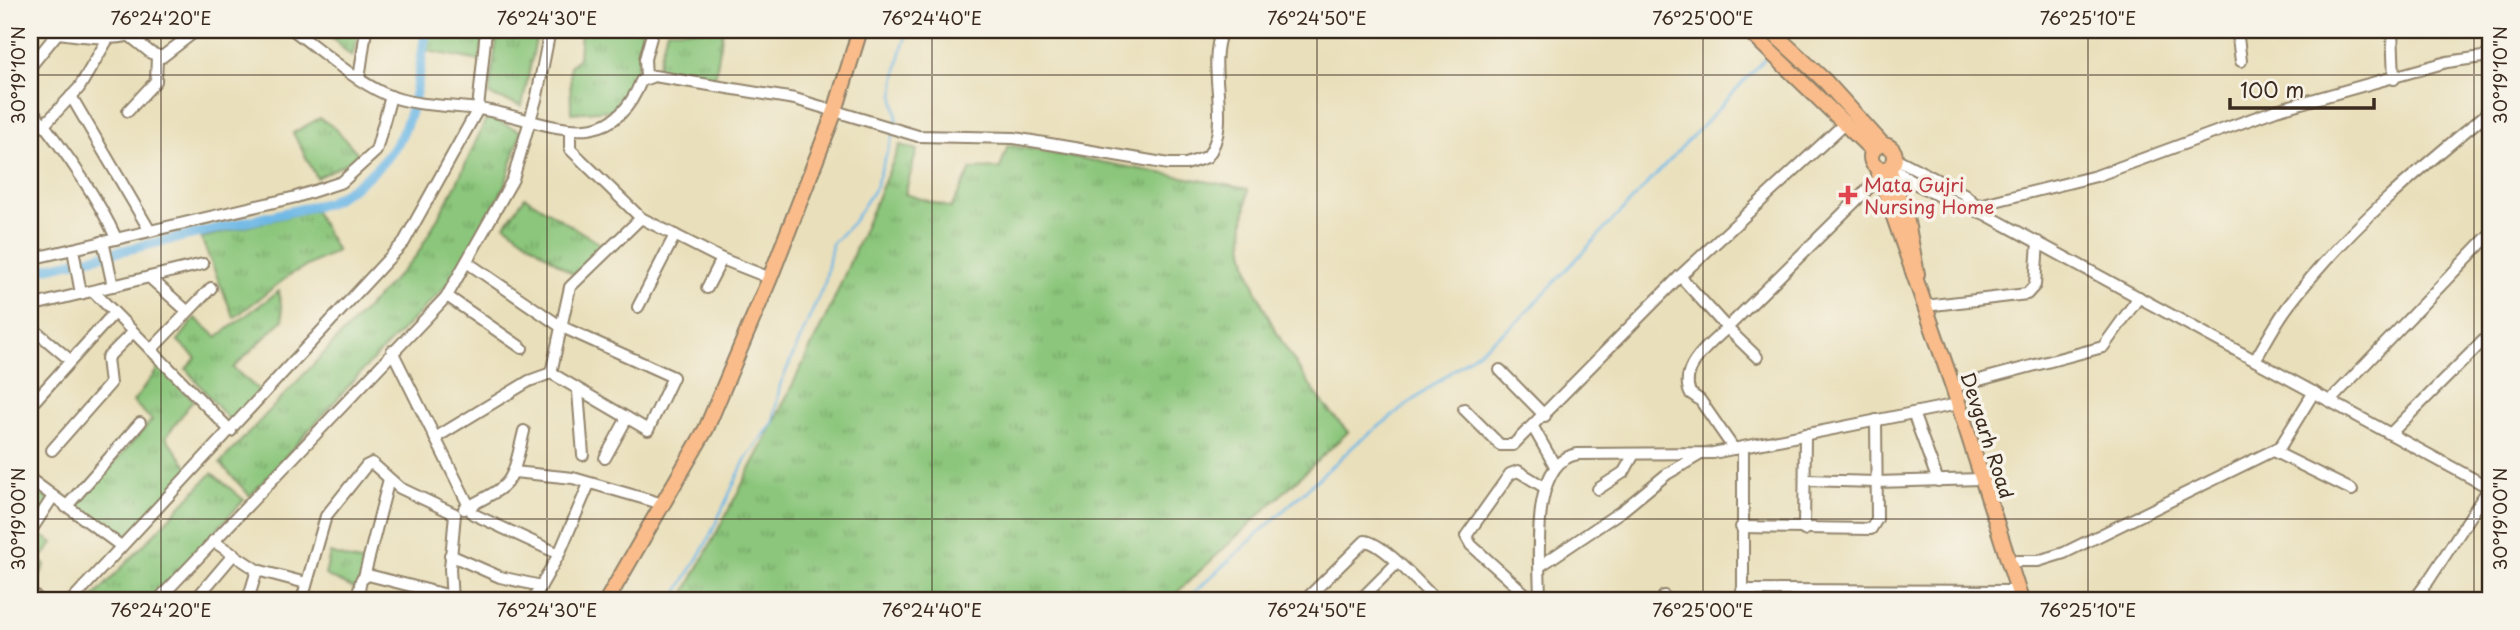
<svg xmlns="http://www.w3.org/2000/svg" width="2520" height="630" viewBox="0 0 2520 630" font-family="'Playpen Sans',sans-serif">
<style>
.grass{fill:url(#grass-tufts);stroke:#63784c;stroke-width:2}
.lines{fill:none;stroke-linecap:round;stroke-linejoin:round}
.stream{stroke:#6db8e6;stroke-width:2.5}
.canal{stroke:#6db8e6;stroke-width:10}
.minor-casing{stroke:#92846c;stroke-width:14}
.major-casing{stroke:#92846c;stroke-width:18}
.minor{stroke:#fff;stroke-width:10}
.major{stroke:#f9bc8a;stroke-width:14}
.ticks{fill:none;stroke:#3b2a1e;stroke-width:2;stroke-opacity:0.45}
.health-dot{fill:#e0444e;stroke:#f7f3e8;stroke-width:2.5}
.labels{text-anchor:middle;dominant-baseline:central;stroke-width:7;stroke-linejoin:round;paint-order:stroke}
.health-label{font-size:19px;fill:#be3a42;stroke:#f7f3e8;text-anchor:start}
.street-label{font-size:19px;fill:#3b2a1e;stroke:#f7f3e8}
.neatline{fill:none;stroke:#3b2a1e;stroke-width:2.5}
.ticks-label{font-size:18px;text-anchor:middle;fill:#3b2a1e}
</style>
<defs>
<pattern id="grass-tufts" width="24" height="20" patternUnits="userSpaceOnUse" patternTransform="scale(1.75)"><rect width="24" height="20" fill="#8bc67b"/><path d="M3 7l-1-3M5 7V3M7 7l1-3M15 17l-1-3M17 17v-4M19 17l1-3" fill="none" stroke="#73a164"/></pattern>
</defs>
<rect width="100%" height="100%" fill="#f7f3e8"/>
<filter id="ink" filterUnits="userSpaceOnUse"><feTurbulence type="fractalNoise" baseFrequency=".0143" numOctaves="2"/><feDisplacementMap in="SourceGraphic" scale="14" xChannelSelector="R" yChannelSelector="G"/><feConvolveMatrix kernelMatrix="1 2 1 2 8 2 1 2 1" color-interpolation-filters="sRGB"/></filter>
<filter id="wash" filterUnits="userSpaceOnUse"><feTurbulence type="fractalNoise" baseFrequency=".00686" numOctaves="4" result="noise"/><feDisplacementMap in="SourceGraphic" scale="28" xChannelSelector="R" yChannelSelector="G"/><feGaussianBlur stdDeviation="1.57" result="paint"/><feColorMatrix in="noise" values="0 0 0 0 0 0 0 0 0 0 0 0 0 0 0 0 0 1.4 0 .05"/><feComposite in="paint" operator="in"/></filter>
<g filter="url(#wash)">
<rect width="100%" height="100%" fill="#e9dfba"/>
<g class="grass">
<path d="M 324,30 L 359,30 L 352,57 Z"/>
<path d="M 430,30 L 485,30 L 480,61 L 427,51 Z"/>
<path d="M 498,30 L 538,30 L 522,106 L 489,95 Z"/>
<path d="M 581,30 L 643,30 L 636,74 L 612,110 L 571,113 L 570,66 L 579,58 Z"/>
<path d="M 667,30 L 723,30 L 715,79 L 657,69 Z"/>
<path d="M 487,117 L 521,131 L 505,185 L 460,272 L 365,368 L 250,496 L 220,463 L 417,255 L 457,183 Z"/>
<path d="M 320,118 L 336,129 L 360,156 L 317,178 L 293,133 Z"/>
<path d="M 900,145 L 917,150 L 905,194 L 951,208 L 971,169 L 1000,168 L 1008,145 L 1248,189 C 1246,207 1241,231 1244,249 C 1254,307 1307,388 1348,432 L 1169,600 L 681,600 L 762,447 L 832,304 Z"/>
<path d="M 525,197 L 605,247 L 574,275 L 505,225 Z"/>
<path d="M 314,210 L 337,251 L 291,274 L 234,318 L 201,238 Z"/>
<path d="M 279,291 L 283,320 L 233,368 L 261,392 L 229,420 L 186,369 L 196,358 L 178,341 L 195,318 L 217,337 Z"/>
<path d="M 161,365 L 193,400 L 166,437 L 190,470 L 125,539 L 76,506 L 152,420 L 133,402 Z"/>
<path d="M 212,473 L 244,500 L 152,600 L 91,600 Z"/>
<path d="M 40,490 L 56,503 L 36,532 L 53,543 L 41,559 L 45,565 L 30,595 L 30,505 Z"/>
<path d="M 330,553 L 366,564 L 357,590 L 325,575 Z"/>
</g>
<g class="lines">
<g class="stream">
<path d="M 1784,38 L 1791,30"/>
<path d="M 896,125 C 899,115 894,107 894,97 C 895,76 900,49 909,30"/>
<path d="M 673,600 L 708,540 L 745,460 L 773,423 L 780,385 L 825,282 L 832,244 L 853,222 L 875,188 L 894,132"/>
<path d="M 1186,600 L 1357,443 L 1517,322 L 1768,56"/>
</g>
<path class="canal" d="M 30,272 L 327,203 C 410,158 413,117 426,30"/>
</g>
</g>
<g filter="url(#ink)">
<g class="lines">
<g class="minor-casing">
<g id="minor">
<path d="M 293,30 C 323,52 351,78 385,94 C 414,107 454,105 485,110 C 545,120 610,161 641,81 L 654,76 L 795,99 L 918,136 L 1014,138 L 1169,164 L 1186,164 L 1207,157 C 1234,122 1205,72 1222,30"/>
<path d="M 2237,30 L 2241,61"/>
<path d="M 2392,30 L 2394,79"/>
<path d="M 58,33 C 77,35 126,44 140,30"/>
<path d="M 130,36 L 151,53 L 162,57 L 197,30"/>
<path d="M 30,67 L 60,30"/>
<path d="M 646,77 L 645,59 L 653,30"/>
<path d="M 359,79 L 366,30"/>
<path d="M 71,96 L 150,231"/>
<path d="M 30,107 C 62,147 95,192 116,238"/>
<path d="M 128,111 L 156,81 L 157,57"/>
<path d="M 44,125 L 79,88 L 109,37"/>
<path d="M 570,130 L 570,149 L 641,218 L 722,259 L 770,278"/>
<path d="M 1895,158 L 1964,194 L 1981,209"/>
<path d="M 1892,166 L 1909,180 L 1939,196 L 1985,214 L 2490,488"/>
<path d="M 1979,205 L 2096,176 L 2276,110 L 2447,62 L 2490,56"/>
<path d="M 103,241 L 113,286"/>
<path d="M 73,249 L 81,294"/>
<path d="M 30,259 L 296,197 L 342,182 L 376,151 L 391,96"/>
<path d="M 1680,276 L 1727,328 L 1880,177"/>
<path d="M 149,277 L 187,311"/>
<path d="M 707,288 L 722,259"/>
<path d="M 93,291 L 231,431"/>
<path d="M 447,296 L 522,348"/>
<path d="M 30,306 L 203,264"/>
<path d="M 1925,306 L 2027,294 L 2035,285 L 2038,242"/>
<path d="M 638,307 L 675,235"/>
<path d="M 30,326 L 70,360"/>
<path d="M 151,350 L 211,288"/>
<path d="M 392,351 L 473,514 L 559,554"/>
<path d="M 2255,360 C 2266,342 2276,322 2289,305 C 2346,230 2418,170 2490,111"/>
<path d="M 1500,370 L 1545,416"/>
<path d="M 551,373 L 570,287 L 641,218"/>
<path d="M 1953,387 L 2103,347 L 2139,297"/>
<path d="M 578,391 L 583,455"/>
<path d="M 2330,401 L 2490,234"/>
<path d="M 30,406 L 114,313"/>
<path d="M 1464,409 L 1500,445 L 1513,445 L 1680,276 L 1844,124"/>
<path d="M 1913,413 L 1938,481"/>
<path d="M 1533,427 L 1555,466"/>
<path d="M 2390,434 L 2490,334"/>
<path d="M 435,438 L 529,381 L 551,373 L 648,430 L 673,377 L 560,326 L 468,263"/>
<path d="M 1743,447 L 1743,600"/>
<path d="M 1734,449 L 1700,400 L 1690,393 C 1679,367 1710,344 1727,328 L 1757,357"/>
<path d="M 52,450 L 110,384 L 107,358 L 133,332"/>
<path d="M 2273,451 L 2352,490"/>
<path d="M 605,458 L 627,418"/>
<path d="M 514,472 L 573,478 L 663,504"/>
<path d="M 30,479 L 121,546"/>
<path d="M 1805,480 L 1876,482 L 1981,479"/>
<path d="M 1598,489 L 1624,472 L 1634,454"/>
<path d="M 66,507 L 140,423"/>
<path d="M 464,509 C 515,482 510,488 524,431"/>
<path d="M 1741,527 L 1871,529 L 1877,519 L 1876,420"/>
<path d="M 1804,530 L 1805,434"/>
<path d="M 30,532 L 52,498"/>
<path d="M 213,541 L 257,570 L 306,583"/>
<path d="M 450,555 L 500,577 L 541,586"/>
<path d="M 2008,561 L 2038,561 L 2064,553 L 2280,447 L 2314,392"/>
<path d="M 1540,566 L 1623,510 L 1667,474 L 1701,454"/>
<path d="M 364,577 L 389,479"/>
<path d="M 1742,590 L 2017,591"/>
<path d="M 30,593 L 40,600"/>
<path d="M 1664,596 L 1667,600"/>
<path d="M 72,600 L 404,242 L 478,109 L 486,30"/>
<path d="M 158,600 L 447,296 L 513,179 L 537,96 L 550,30"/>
<path d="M 195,600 L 234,554"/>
<path d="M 248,600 L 257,570"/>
<path d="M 302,600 L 326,516 L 366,466 L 372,463 L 400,488 L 455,514 L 450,569 L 452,600"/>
<path d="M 357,600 L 361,580 L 368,575 L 451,596"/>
<path d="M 533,600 L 559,554 L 589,484"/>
<path d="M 1305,600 L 1365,541 C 1384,543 1421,586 1436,600"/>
<path d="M 1360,600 L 1397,563"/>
<path d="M 1532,600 L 1471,545 L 1466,536 L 1510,474 L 1518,471 L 1544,487"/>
<path d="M 1540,600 C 1540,563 1528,461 1578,454 L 1713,453 L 1958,404"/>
<path d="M 2408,600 L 2418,595 L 2429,580 L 2489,488"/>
</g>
</g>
<g class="major-casing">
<g id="major">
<path d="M 1748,30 L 1873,151"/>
<path d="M 1770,30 L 1825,81 L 1883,145"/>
<circle cx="1883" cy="157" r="12"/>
<path d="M 1877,168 L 1953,387 L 2021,600"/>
<path d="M 1889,168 L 1907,222 L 1917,274"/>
<path d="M 607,600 L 706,429 L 770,278 L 835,111 L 860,30"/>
</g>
</g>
<use href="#minor" class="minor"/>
<use href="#major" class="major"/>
</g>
</g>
<path class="ticks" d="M 161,30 L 161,600M 547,30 L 547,600M 932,30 L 932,600M 1317,30 L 1317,600M 1703,30 L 1703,600M 2088,30 L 2088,600M 2474,30 L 2474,600M 30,75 L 2490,75M 30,519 L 2490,519"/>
<path class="health-dot" d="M1844.5 184.5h7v7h7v7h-7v7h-7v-7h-7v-7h7z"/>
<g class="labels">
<g class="health-label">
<text x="1864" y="184">Mata Gujri<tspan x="1864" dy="22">Nursing Home</tspan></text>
</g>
<g class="street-label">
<text transform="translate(1988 435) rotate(72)">Devgarh Road</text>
</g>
</g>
<rect width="2520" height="630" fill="none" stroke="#f7f3e8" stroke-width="77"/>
<path d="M2230 98v10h144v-10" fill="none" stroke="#3b2a1e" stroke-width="3.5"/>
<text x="2240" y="98" font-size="21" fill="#3b2a1e" stroke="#f7f3e8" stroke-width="5" paint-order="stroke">100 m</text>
<rect x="38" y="38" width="2444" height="554" class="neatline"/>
<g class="ticks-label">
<text x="161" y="25">76°24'20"E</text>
<text x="547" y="25">76°24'30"E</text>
<text x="932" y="25">76°24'40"E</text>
<text x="1317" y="25">76°24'50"E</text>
<text x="1703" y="25">76°25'00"E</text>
<text x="2088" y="25">76°25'10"E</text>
<text transform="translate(19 75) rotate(-90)" y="6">30°19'10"N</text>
<text transform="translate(2501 75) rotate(-90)" y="6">30°19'10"N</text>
<text transform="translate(19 519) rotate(-90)" y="6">30°19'00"N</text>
<text transform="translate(2501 519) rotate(-90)" y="6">30°19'00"N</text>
<text x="161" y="617">76°24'20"E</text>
<text x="547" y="617">76°24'30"E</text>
<text x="932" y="617">76°24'40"E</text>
<text x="1317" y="617">76°24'50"E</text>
<text x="1703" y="617">76°25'00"E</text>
<text x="2088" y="617">76°25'10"E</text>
</g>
</svg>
